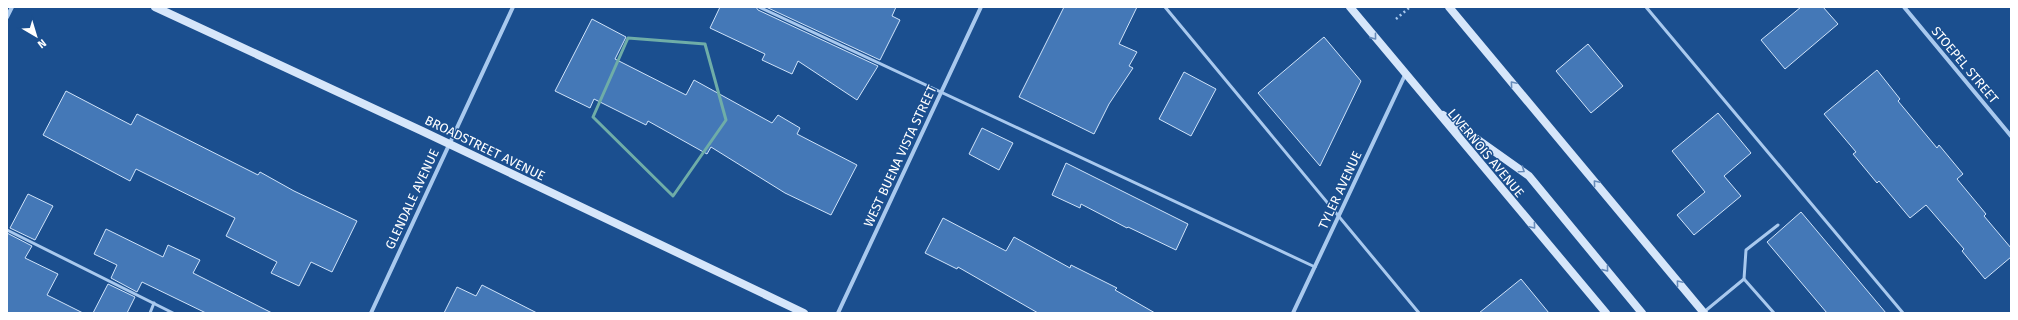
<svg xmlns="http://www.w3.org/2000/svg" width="2018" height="320" viewBox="0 0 2018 320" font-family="'Fira Sans',sans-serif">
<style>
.building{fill:#4478b7;stroke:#cfe3fa}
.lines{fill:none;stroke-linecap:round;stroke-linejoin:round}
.path{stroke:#a9c9ee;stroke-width:2.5;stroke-dasharray:2 3;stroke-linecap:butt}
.lane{stroke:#a9c9ee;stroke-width:3}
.street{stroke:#a9c9ee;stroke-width:4}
.secondary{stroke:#d6e6fa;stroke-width:8}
.oneway{stroke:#668bba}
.marked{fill:none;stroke:#6fada8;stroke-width:3;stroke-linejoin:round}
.labels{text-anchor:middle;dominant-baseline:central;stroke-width:3;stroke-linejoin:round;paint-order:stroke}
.street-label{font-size:13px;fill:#fff;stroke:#1b4f8f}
</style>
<rect width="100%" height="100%" fill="#1b4f8f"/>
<g class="building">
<path d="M 720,7 L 756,7 L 758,10 L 878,66 L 857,100 L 798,61 L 792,74 L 762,60 L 765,54 L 710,28 Z"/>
<path d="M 766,7 L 896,7 L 892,16 L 900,20 L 880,60 Z"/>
<path d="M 1064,7 L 1137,7 L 1119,44 L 1137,52 L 1129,66 L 1133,68 L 1109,104 L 1094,134 L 1019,97 Z"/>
<path d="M 1801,7 L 1823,7 L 1838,24 L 1785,69 L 1761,40 Z"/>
<path d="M 592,19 L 626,37 L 615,59 L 686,95 L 694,80 L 772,123 L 778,115 L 800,128 L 797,134 L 857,165 L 831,215 L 785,193 L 711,147 L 707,154 L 648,121 L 646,125 L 594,99 L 590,108 L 555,91 Z"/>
<path d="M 1324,37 L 1361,81 L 1320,166 L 1258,93 Z"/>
<path d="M 1588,44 L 1623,86 L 1591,113 L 1556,71 Z"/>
<path d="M 1877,70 L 1900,99 L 1898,101 L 1937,148 L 1939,145 L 1963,174 L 1957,179 L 1986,214 L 1984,216 L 2011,248 L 2011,257 L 1985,279 L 1962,251 L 1964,249 L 1926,205 L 1910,218 L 1879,181 L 1877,183 L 1853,154 L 1856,152 L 1824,114 Z"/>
<path d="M 1184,72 L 1216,89 L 1191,136 L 1159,119 Z"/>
<path d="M 66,91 L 131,125 L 137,114 L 258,175 L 260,172 L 294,191 L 357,221 L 332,272 L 311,262 L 299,286 L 271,273 L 277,262 L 226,236 L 235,218 L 136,169 L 130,181 L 43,135 Z"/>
<path d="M 1718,113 L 1751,153 L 1724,176 L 1741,196 L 1694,235 L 1677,215 L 1705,192 L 1672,151 Z"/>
<path d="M 982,128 L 1013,143 L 999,170 L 969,154 Z"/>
<path d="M 1066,163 L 1188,224 L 1176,250 L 1128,227 L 1127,228 L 1081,204 L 1080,208 L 1052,195 Z"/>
<path d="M 28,194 L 53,206 L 35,240 L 10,228 Z"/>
<path d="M 1801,212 L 1886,313 L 1827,313 L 1767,242 Z"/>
<path d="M 943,218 L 1006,251 L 1014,237 L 1070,268 L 1071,265 L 1117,288 L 1115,290 L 1155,313 L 1038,313 L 958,267 L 957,269 L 925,253 Z"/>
<path d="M 106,229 L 163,257 L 168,245 L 200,260 L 193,273 L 272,313 L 206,313 L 142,282 L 137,292 L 111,278 L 117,265 L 94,254 Z"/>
<path d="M 7,233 L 32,246 L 25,258 L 58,274 L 47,295 L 83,313 L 7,313 Z"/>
<path d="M 1521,279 L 1549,313 L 1479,313 Z"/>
<path d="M 108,284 L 135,297 L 127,313 L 93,313 Z"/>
<path d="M 482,285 L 537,313 L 444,313 L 457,287 L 476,296 Z"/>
</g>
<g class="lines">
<path class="path" d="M 1396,19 L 1410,7"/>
<g class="lane">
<path d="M 759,7 L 1315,267"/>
<path d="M 1165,7 L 1419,313"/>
<path d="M 1646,7 L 1903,313"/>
<path d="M 7,230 L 173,313"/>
<path d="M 1744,279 L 1746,250 L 1778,225"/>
<path d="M 1704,312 L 1744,279 L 1774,313"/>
<path d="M 150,313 L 154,303"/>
</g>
<g class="street">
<path d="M 1904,7 L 2011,136"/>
<path d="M 7,17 L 12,7"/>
<path d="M 371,313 L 513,7"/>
<path d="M 838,313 L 981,7"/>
<path d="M 1293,313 L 1405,75"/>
</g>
<g class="secondary">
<path d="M 155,7 L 422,131 L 804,313"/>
<path d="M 1350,7 L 1606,313"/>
<path d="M 1449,7 L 1704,313"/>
<path d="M 1443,115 L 1529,176 L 1642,313"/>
</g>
</g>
<defs><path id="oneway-chevron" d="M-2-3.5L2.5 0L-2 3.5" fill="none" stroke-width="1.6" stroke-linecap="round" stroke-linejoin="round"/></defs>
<g class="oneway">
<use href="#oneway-chevron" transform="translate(1374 37) rotate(51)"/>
<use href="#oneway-chevron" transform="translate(1513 84) rotate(-130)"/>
<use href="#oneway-chevron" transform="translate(1522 170) rotate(35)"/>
<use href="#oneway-chevron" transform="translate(1596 183) rotate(-130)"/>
<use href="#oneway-chevron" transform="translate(1533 226) rotate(50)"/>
<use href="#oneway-chevron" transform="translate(1606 269) rotate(51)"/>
<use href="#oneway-chevron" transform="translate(1679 283) rotate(-130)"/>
</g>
<path class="marked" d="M 628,38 L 705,44 L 726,120 L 673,196 L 593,117 Z"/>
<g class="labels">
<g class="street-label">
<text transform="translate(1965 65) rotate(50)">STOEPEL STREET</text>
<text transform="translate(485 148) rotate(26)">BROADSTREET AVENUE</text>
<text transform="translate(1486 153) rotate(50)">LIVERNOIS AVENUE</text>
<text transform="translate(900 156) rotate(-65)">WEST BUENA VISTA STREET</text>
<text transform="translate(1340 190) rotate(-65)">TYLER AVENUE</text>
<text transform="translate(412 199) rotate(-65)">GLENDALE AVENUE</text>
</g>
</g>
<rect width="2018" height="320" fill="none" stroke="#ffffff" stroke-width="16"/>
<g transform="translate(36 36) rotate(142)" stroke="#1b4f8f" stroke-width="3" paint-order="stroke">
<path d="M0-3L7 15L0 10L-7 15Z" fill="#ffffff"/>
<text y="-6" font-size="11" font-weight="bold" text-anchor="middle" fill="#ffffff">N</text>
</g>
</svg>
